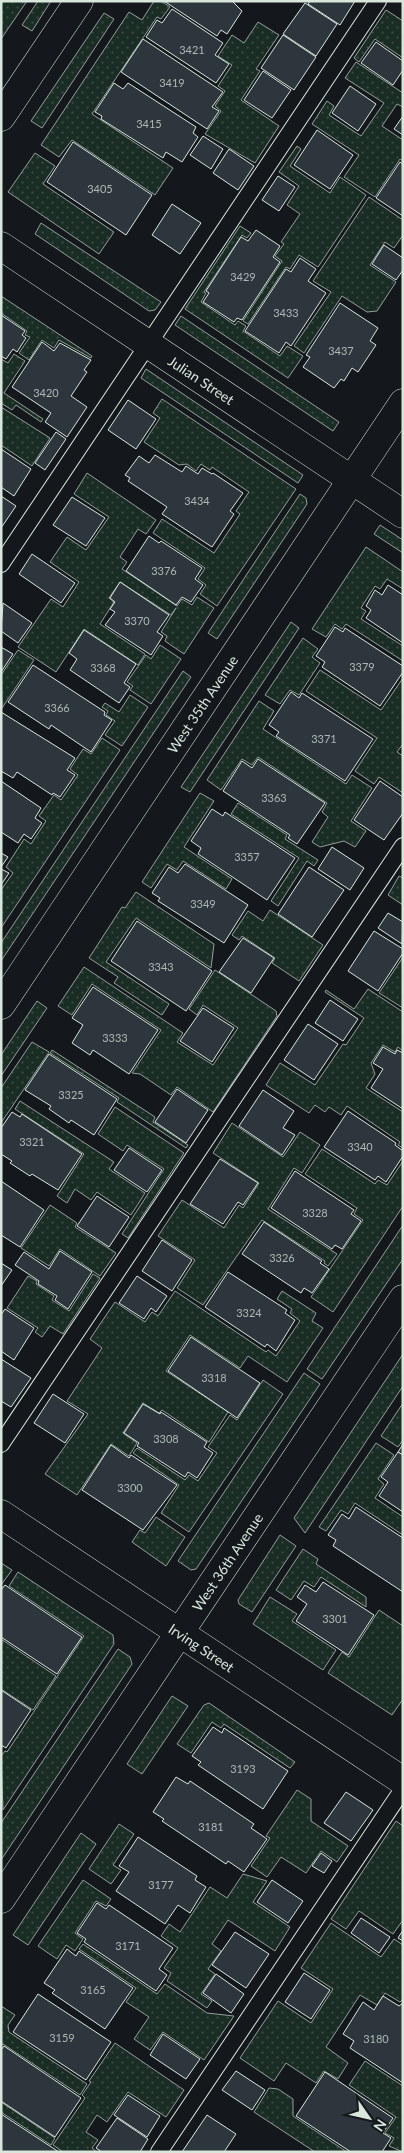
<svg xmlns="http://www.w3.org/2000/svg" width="404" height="2153" viewBox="0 0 404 2153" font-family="Lato,sans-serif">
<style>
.grass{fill:url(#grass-dots);stroke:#939e99}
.building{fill:#2c363c;stroke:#d8e6dc}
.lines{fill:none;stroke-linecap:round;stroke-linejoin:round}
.service-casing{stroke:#d8e6dc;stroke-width:18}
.minor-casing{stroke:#d8e6dc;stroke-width:29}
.secondary-casing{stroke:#d8e6dc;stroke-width:29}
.service{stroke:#14181c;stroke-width:16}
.minor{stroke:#14181c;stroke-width:28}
.secondary{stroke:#14181c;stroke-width:28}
.labels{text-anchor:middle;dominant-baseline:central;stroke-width:4;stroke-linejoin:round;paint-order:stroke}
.number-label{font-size:11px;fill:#adbab4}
.street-label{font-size:14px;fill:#d8e6dc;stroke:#14181c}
</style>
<defs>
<pattern id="grass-dots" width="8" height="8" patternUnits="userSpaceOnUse" patternTransform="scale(1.25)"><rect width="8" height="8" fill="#1a2d24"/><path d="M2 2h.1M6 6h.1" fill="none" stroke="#3b4b43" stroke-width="1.8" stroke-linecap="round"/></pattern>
</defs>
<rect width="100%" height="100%" fill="#14181c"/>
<g class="grass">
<path d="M 1,1 L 27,1 L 1,39 Z"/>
<path d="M 38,1 L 51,1 L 32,31 L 22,25 Z"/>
<path d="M 154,1 L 161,1 L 170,7 L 161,19 L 157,17 L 92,114 L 173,168 L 155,195 L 72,140 L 59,157 L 41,145 L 129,12 L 142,20 Z"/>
<path d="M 386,10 L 403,21 L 403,58 L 375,39 L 359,62 L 354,58 Z"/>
<path d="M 104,13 L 114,19 L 42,128 L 31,121 Z"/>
<path d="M 258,22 L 279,35 L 256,69 L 260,71 L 241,100 L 279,126 L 255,163 L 205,134 L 221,111 L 215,106 L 225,91 L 218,86 L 232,65 L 218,56 L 232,35 L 244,43 Z"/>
<path d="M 356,62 L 403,93 L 403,107 L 397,104 L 382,126 L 403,140 L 403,161 L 400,159 L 375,197 L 344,177 L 359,155 L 312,124 L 327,101 L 334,106 L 329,115 L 361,136 L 384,103 L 345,78 Z"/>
<path d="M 297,146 L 301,149 L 290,166 L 330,193 L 340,177 L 366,195 L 318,267 L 299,255 L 290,269 L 286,267 L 248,324 L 243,321 L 282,261 L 275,256 L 284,244 L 281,242 L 300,214 L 287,205 L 299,186 L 279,172 Z"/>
<path d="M 35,153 L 55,166 L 43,184 L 114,232 L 99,254 L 8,192 Z"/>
<path d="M 369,197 L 403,220 L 403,235 L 394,248 L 385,242 L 370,265 L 396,282 L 377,311 L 367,312 L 342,296 L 304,353 L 294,346 L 331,292 L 313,281 Z"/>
<path d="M 41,223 L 161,302 L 155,310 L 149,311 L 35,234 Z"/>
<path d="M 240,226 L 251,233 L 247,238 L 242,235 L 204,292 L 206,293 L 201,302 L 235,325 L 238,321 L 246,326 L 243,331 L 280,356 L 287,346 L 303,356 L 288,378 L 185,309 Z"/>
<path d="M 1,296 L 92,356 L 91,358 L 59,340 L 54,348 L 42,340 L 29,360 L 19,353 L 30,337 L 25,335 L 27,331 L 1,313 Z"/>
<path d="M 181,316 L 339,422 L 333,431 L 175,325 Z"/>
<path d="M 14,354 L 25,361 L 4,393 L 43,419 L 41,422 L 16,405 L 12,410 L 1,403 L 1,359 L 8,363 Z"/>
<path d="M 146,369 L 303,475 L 298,483 L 141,378 Z"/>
<path d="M 162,399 L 296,489 L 217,606 L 200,594 L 206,585 L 198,579 L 205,568 L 153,533 L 162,519 L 214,553 L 240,514 L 236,511 L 249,492 L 212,467 L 210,470 L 201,464 L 196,471 L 187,464 L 179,465 L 144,442 L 160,418 L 153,413 Z"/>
<path d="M 1,407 L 50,438 L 32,466 L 1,445 Z"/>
<path d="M 87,473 L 156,520 L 146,534 L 138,529 L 120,557 L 127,562 L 122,569 L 177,606 L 182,599 L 192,605 L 197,597 L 214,608 L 184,654 L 165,641 L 167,636 L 161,632 L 176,608 L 171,615 L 120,582 L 109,598 L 114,602 L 100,624 L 145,654 L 138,665 L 84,629 L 56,672 L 18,647 L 51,599 L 63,607 L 79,582 L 50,562 L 67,537 L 86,550 L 109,517 L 74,494 Z"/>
<path d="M 300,494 L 306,498 L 307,504 L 217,639 L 208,633 Z"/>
<path d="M 380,525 L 403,540 L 403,553 L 374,534 Z"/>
<path d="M 366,547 L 403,572 L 403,589 L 387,579 L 380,589 L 375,586 L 361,608 L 366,611 L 361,619 L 403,646 L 403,661 L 346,624 L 342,629 L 335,624 L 326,637 L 312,629 Z"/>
<path d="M 291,622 L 299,628 L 190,792 L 181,787 Z"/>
<path d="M 303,638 L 318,649 L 312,657 L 320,663 L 299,695 L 290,690 L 280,704 L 265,695 Z"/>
<path d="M 160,645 L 181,659 L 151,704 L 130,690 L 133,686 L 127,682 L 146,655 L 151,659 Z"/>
<path d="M 18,650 L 34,660 L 2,708 L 1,675 Z"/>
<path d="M 320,670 L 381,710 L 403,678 L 403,744 L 397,752 L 403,756 L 403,793 L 379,777 L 374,784 L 355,771 L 377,738 L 306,691 Z"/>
<path d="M 183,671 L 191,677 L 1,961 L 1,943 Z"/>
<path d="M 130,695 L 148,707 L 122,746 L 105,735 L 115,721 L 106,715 L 108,711 L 102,707 L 105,703 L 119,712 Z"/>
<path d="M 259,701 L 274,711 L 263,729 L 346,784 L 352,775 L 372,788 L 351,821 L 366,831 L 355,847 L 344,841 L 320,847 L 312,842 L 328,817 L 322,812 L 327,803 L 258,757 L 252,765 L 242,759 L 221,790 L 207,780 Z"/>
<path d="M 102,738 L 120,750 L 1,928 L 1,890 L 13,873 L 6,867 L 24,839 L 31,844 L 46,821 L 39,816 L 54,795 L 61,800 L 78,775 L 70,769 L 83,749 L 91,754 Z"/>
<path d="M 200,793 L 214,801 L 184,847 L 232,879 L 226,889 L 183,861 L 177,870 L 167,864 L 151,888 L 142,882 Z"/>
<path d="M 238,803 L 287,835 L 285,839 L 318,860 L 314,866 L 307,861 L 278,906 L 271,901 L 299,858 L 231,814 Z"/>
<path d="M 399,876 L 403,878 L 403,905 L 388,895 Z"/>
<path d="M 136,892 L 214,944 L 211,968 L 136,918 L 106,962 L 169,1004 L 162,1015 L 114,983 L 118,977 L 89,958 L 122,907 L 125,908 Z"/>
<path d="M 270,910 L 323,945 L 299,981 L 272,963 L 275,958 L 242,936 L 239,940 L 232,935 L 248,911 L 263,921 Z"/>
<path d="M 403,957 L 403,1008 L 379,993 Z"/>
<path d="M 84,967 L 183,1033 L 177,1042 L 213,1065 L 238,1028 L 203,1005 L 197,1015 L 189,1009 L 215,970 L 276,1011 L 277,1016 L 213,1112 L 177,1087 L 171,1095 L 140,1074 L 132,1073 L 161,1030 L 92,984 L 72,1015 L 58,1006 Z"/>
<path d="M 368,989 L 403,1012 L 403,1051 L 398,1047 L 395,1052 L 383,1045 L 371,1063 L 375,1074 L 366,1088 L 403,1112 L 403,1148 L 398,1145 L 400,1142 L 347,1106 L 341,1115 L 329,1107 L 325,1112 L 315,1105 L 309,1113 L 266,1085 L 280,1063 L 315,1085 L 343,1044 L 346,1045 L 364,1018 L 325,992 L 326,990 L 354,1009 Z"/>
<path d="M 37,1001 L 47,1008 L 1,1076 L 1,1055 Z"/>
<path d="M 32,1042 L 49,1052 L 1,1123 L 1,1088 Z"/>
<path d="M 52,1050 L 155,1117 L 153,1122 L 188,1145 L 186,1148 L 117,1102 L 119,1098 L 50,1053 Z"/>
<path d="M 20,1101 L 114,1162 L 109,1169 L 145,1193 L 131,1215 L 97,1192 L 91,1200 L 75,1189 L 67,1203 L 57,1196 L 84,1154 L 15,1109 Z"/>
<path d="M 115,1107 L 184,1153 L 128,1238 L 122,1234 L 164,1169 L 127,1145 L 123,1151 L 98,1134 Z"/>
<path d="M 232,1123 L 283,1157 L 300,1132 L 320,1145 L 302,1173 L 294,1168 L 268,1209 L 337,1254 L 328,1266 L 324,1263 L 325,1261 L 262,1220 L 203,1305 L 177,1288 L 195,1260 L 158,1236 L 182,1200 L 224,1228 L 239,1205 L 243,1208 L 259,1183 L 213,1153 Z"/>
<path d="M 322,1149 L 375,1184 L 378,1180 L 387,1185 L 403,1161 L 403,1206 L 333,1312 L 311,1297 L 363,1220 L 354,1214 L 357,1208 L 305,1174 Z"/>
<path d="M 50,1205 L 77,1223 L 75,1227 L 116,1253 L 100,1276 L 60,1249 L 49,1266 L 21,1248 Z"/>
<path d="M 403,1225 L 403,1259 L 322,1379 L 307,1369 Z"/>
<path d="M 93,1274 L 100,1278 L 63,1334 L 50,1326 L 42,1337 L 35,1332 L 38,1328 L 7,1308 L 28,1276 L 37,1281 L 36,1284 L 54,1296 L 52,1300 L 69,1311 Z"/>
<path d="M 175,1291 L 266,1352 L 268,1350 L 276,1356 L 300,1321 L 290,1313 L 292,1309 L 277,1299 L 282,1291 L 316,1313 L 312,1321 L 323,1328 L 287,1382 L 248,1356 L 240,1368 L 190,1335 L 166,1371 L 228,1412 L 209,1442 L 162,1410 L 159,1413 L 143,1403 L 123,1433 L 137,1443 L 129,1456 L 111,1444 L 77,1495 L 45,1474 L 88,1414 L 67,1401 L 102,1348 L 90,1339 L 115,1302 L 145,1322 L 152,1312 L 158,1316 Z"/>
<path d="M 403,1354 L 403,1386 L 305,1533 L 294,1518 Z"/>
<path d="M 304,1373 L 320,1384 L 196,1569 L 191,1570 L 178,1561 Z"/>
<path d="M 263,1380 L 283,1394 L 189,1532 L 161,1513 L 179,1485 L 133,1453 L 137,1448 L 185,1480 L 189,1475 L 198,1481 L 217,1453 L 208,1447 L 230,1415 L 237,1420 Z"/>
<path d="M 403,1403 L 403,1440 L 398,1447 L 381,1436 Z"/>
<path d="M 376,1443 L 394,1455 L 378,1479 L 384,1484 L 375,1498 L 403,1517 L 403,1535 L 355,1503 L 348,1514 L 341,1510 L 326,1531 L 319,1527 Z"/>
<path d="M 156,1517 L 185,1537 L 166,1566 L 132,1542 L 140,1530 L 145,1533 Z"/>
<path d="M 280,1535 L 296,1546 L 252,1612 L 239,1604 L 238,1600 Z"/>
<path d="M 303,1549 L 318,1559 L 316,1564 L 366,1597 L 366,1607 L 321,1577 L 314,1587 L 304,1581 L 291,1600 L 276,1590 Z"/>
<path d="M 1,1563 L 12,1570 L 1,1585 Z"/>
<path d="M 18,1572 L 113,1635 L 114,1644 L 3,1810 L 1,1756 L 5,1751 L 7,1752 L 84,1636 L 9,1586 Z"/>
<path d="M 270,1597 L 297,1614 L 292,1621 L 336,1650 L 323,1670 L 253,1624 Z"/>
<path d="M 379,1610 L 403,1626 L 403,1699 L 392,1715 L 328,1673 L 342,1652 L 349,1657 Z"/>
<path d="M 1,1639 L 56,1676 L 33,1710 L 1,1689 Z"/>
<path d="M 118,1649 L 130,1657 L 132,1664 L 1,1860 L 1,1823 Z"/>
<path d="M 172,1696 L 188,1706 L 142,1774 L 127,1764 Z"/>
<path d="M 209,1703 L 295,1762 L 290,1768 L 224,1724 L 221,1728 L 212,1722 L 191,1753 L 177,1744 L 204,1705 Z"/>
<path d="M 297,1790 L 311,1799 L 311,1821 L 348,1846 L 337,1862 L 321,1851 L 306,1873 L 281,1857 L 267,1877 L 251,1866 L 270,1838 L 266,1836 Z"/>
<path d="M 396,1821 L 403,1826 L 403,1920 L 393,1934 L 359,1911 L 346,1929 L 331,1919 Z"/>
<path d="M 119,1824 L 134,1834 L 113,1865 L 121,1870 L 111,1884 L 89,1869 Z"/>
<path d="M 81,1833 L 96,1844 L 28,1945 L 13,1935 Z"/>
<path d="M 243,1874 L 267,1881 L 253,1902 L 290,1927 L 275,1951 L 228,1920 L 212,1944 L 221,1951 L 208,1969 L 215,1974 L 201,1994 L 212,2001 L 207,2008 L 167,1981 L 171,1973 L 164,1968 L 178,1948 L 161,1936 L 169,1924 L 180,1932 L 210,1887 L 227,1898 Z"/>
<path d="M 83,1880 L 111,1899 L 106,1906 L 96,1901 L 75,1933 L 83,1939 L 75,1951 L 66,1945 L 57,1959 L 38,1946 Z"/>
<path d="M 331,1923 L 381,1957 L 394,1939 L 403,1945 L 403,1999 L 400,2002 L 385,1993 L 377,2005 L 360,1995 L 326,2047 L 348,2063 L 338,2079 L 324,2071 L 316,2083 L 286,2063 L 274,2081 L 240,2058 L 278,2001 L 311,2023 L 333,1989 L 301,1968 Z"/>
<path d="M 83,1944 L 157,1994 L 165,1984 L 207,2013 L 234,2016 L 204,2060 L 163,2032 L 150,2050 L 134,2039 L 149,2017 L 126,2002 L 136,1988 L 79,1949 Z"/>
<path d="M 1,2006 L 15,2015 L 8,2025 L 9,2032 L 87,2084 L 80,2095 L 3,2044 L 1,2046 Z"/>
<path d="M 115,2043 L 184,2090 L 166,2117 L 128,2092 L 107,2122 L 97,2115 L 86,2132 L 98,2140 L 92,2148 L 97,2152 L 63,2152 L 53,2145 L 85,2098 L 82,2095 L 91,2082 L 89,2081 Z"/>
<path d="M 365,2061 L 403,2086 L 403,2152 L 389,2146 L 394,2138 L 385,2133 L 396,2117 L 349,2085 Z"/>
<path d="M 269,2088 L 278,2089 L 293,2099 L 293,2116 L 347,2152 L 315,2152 L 254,2112 Z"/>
<path d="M 1,2102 L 55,2138 L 51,2145 L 1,2112 Z"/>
</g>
<g class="building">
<path d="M 164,1 L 232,1 L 242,11 L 227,34 L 221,30 L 217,36 Z"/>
<path d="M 310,1 L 355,1 L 340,25 L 308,4 Z"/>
<path d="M 305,3 L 337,24 L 316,56 L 283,34 Z"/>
<path d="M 172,9 L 223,43 L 215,55 L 229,64 L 216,83 L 146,37 L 157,20 L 162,23 Z"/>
<path d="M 283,35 L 316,57 L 294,90 L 261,68 Z"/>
<path d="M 143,39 L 223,92 L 212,107 L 219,111 L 207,129 L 121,72 Z"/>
<path d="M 376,42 L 403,61 L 403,70 L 393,85 L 361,63 Z"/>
<path d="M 263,71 L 291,90 L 272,118 L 244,100 Z"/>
<path d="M 114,83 L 123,89 L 128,83 L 196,127 L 193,133 L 198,137 L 182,162 L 166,152 L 163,158 L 101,119 L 102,116 L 95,112 Z"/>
<path d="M 350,86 L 376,104 L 358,131 L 332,113 Z"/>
<path d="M 403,116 L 403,135 L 394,129 Z"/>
<path d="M 317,130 L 353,155 L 330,189 L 294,165 Z"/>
<path d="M 203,136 L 223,149 L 211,169 L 190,155 Z"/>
<path d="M 73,142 L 152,195 L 126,235 L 47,182 Z"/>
<path d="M 229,149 L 254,166 L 238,190 L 213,173 Z"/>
<path d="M 400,162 L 403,164 L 403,216 L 376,198 Z"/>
<path d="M 278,176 L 295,187 L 279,211 L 262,200 Z"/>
<path d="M 172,204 L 201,223 L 180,254 L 152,235 Z"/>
<path d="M 256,230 L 280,246 L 273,257 L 280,262 L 242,320 L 237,318 L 234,322 L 203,302 L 209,293 L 206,291 L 241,237 L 248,241 Z"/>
<path d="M 384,245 L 403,258 L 403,270 L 396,280 L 372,264 Z"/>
<path d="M 300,258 L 316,269 L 308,281 L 326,293 L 291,346 L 286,342 L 279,353 L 245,331 L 286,269 L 291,272 Z"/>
<path d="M 340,303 L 378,328 L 370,341 L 376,345 L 358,372 L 352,368 L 344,381 L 341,379 L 334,388 L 303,367 L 310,357 L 306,355 Z"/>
<path d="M 1,315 L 25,331 L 22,335 L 26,338 L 17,352 L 13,349 L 6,359 L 1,356 Z"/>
<path d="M 42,342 L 54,351 L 60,343 L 91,360 L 84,370 L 87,372 L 71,396 L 87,407 L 67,437 L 45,422 L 51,413 L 12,387 Z"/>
<path d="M 128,400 L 156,419 L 136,449 L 108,430 Z"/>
<path d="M 56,432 L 66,439 L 45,470 L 35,463 Z"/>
<path d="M 1,449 L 31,469 L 14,496 L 1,487 Z"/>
<path d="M 155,455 L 182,472 L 186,466 L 198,474 L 202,468 L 212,474 L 213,473 L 243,493 L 230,511 L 234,514 L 212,547 L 162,514 L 167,507 L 128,481 L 130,478 L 125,475 L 139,456 L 149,463 Z"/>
<path d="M 1,496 L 16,506 L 1,528 Z"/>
<path d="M 72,497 L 105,518 L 86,546 L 53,525 Z"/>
<path d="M 149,536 L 159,543 L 161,541 L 202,568 L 195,579 L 203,585 L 191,602 L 182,597 L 176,605 L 126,571 Z"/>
<path d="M 32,554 L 75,583 L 61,603 L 19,574 Z"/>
<path d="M 120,582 L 169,615 L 157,632 L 163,636 L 151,655 L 105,625 L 115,612 L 110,609 L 115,602 L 110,598 Z"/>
<path d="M 388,585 L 403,595 L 403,643 L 366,618 L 371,610 L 366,606 L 375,590 L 382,595 Z"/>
<path d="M 3,603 L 32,623 L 18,643 L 1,631 Z"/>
<path d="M 335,627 L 343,632 L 345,628 L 403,666 L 403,672 L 380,706 L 322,667 L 325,662 L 316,656 Z"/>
<path d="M 84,630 L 136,664 L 124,683 L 130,687 L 119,703 L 70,670 L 77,659 L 69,653 Z"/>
<path d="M 1,647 L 13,654 L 1,672 Z"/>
<path d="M 33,665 L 105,712 L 104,715 L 112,720 L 91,752 L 51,725 L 49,729 L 8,702 Z"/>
<path d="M 291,692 L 299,698 L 302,693 L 373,739 L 345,781 L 276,736 L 279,732 L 269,725 Z"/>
<path d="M 1,712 L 75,758 L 67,770 L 75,775 L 60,797 L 53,793 L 52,795 L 17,772 L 13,778 L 1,771 Z"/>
<path d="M 258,759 L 325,803 L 297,844 L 288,838 L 290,835 L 223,791 L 242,761 L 252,768 Z"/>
<path d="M 1,781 L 41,808 L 35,818 L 42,823 L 31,839 L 24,834 L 18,843 L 1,832 Z"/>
<path d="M 380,781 L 403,797 L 403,813 L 384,840 L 354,820 Z"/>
<path d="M 212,809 L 223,816 L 225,812 L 295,858 L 267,900 L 198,854 L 201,848 L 191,841 Z"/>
<path d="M 332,847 L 364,868 L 350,890 L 318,869 Z"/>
<path d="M 1,853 L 8,857 L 1,867 Z"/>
<path d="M 185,864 L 248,905 L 224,943 L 158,901 L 160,898 L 152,893 L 169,867 L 178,873 Z"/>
<path d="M 309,867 L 344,890 L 312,937 L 278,914 Z"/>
<path d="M 1,869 L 9,873 L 1,885 Z"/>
<path d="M 388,913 L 403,922 L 402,944 L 378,928 Z"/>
<path d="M 137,921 L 212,971 L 186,1011 L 111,961 Z"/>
<path d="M 374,931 L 403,949 L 403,953 L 378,991 L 348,971 Z"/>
<path d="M 243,938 L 274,958 L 251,993 L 219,972 Z"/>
<path d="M 93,987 L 158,1030 L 129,1074 L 93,1050 L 90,1055 L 72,1043 L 83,1025 L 72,1018 Z"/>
<path d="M 330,1000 L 358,1019 L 343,1041 L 315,1023 Z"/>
<path d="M 203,1008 L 234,1028 L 212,1062 L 180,1041 Z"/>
<path d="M 308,1024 L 338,1044 L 314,1080 L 284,1060 Z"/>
<path d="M 383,1047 L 395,1054 L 397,1050 L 403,1053 L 403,1109 L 371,1088 L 383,1069 L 373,1063 Z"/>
<path d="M 49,1054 L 117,1099 L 94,1135 L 71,1120 L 69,1123 L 49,1109 L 51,1106 L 25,1090 Z"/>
<path d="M 177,1089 L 208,1110 L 186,1143 L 155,1122 Z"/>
<path d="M 263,1090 L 294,1111 L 283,1128 L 295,1135 L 282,1155 L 239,1126 Z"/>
<path d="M 348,1111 L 396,1143 L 395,1145 L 403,1151 L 403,1156 L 386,1182 L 378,1176 L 375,1180 L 324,1147 Z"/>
<path d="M 12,1112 L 20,1117 L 22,1114 L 82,1154 L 58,1190 L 32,1174 L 30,1176 L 10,1163 L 12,1161 L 1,1154 L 1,1128 Z"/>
<path d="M 129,1148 L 162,1170 L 147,1192 L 114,1170 Z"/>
<path d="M 220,1159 L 258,1183 L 243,1205 L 238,1202 L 223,1224 L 190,1204 Z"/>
<path d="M 295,1171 L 354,1210 L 351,1214 L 361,1221 L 342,1249 L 335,1245 L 332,1249 L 271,1208 Z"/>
<path d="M 1,1181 L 44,1210 L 20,1247 L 1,1235 Z"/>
<path d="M 97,1196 L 129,1217 L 109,1247 L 77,1226 Z"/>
<path d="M 264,1222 L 322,1261 L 320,1263 L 329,1269 L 312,1293 L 304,1288 L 301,1293 L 242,1254 Z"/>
<path d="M 162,1240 L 192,1260 L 172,1291 L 142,1271 Z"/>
<path d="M 60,1251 L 92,1272 L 68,1309 L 55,1300 L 57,1296 L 38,1284 L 39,1281 L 15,1265 L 24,1252 L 49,1269 Z"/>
<path d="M 1,1263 L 12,1270 L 1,1286 Z"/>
<path d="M 228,1272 L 287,1310 L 285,1313 L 295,1320 L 276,1351 L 267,1344 L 265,1347 L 205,1307 Z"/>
<path d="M 137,1276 L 167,1296 L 156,1312 L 151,1308 L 144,1319 L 119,1303 Z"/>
<path d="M 5,1309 L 34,1328 L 14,1360 L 1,1351 L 1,1315 Z"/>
<path d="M 191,1337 L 260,1383 L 237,1418 L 168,1371 Z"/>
<path d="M 1,1359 L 31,1378 L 11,1407 L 1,1401 Z"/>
<path d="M 53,1394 L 84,1414 L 65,1443 L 34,1423 Z"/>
<path d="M 143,1404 L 160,1414 L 161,1412 L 207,1442 L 204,1447 L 213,1453 L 197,1478 L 188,1472 L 185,1477 L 137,1446 L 139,1443 L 124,1433 Z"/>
<path d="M 403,1444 L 403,1455 L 398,1452 Z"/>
<path d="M 111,1445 L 129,1458 L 131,1455 L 177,1485 L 143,1530 L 82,1490 Z"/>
<path d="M 398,1452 L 403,1455 L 403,1512 L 379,1496 L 388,1482 L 381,1477 Z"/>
<path d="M 356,1507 L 403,1538 L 403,1592 L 333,1546 L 336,1540 L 328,1535 L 342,1514 L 349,1519 Z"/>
<path d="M 323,1582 L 374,1615 L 348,1655 L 296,1621 L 307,1604 L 297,1597 L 305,1585 L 316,1592 Z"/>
<path d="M 5,1585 L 82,1637 L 57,1674 L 1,1637 L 1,1590 Z"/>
<path d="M 1,1690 L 31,1710 L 6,1748 L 1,1745 Z"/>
<path d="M 213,1727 L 222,1733 L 224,1728 L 288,1771 L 263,1809 L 198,1765 L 201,1762 L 192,1756 Z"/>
<path d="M 176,1777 L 188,1784 L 190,1781 L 254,1824 L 251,1828 L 267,1839 L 244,1872 L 228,1861 L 226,1864 L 162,1821 L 164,1819 L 153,1812 Z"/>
<path d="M 346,1792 L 373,1810 L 351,1841 L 324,1823 Z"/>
<path d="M 138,1837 L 197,1876 L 195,1880 L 206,1887 L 190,1913 L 178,1905 L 165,1924 L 116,1891 L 129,1872 L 119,1866 Z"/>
<path d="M 321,1853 L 332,1861 L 324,1873 L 312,1866 Z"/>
<path d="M 272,1880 L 303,1901 L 288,1923 L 257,1902 Z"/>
<path d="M 97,1903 L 106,1909 L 109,1905 L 173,1948 L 159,1969 L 167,1975 L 156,1991 L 84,1942 L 86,1939 L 77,1933 Z"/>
<path d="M 361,1918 L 390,1937 L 379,1953 L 351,1933 Z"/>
<path d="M 403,1930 L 403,1941 L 398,1938 Z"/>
<path d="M 235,1932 L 269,1954 L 246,1988 L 212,1965 Z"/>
<path d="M 67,1949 L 76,1956 L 79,1951 L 133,1988 L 105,2029 L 52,1993 L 55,1990 L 44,1983 Z"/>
<path d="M 304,1973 L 330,1990 L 311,2019 L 285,2002 Z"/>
<path d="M 216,1974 L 244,1994 L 231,2013 L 203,1993 Z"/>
<path d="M 38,1994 L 111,2042 L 86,2080 L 13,2032 Z"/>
<path d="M 383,1996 L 399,2006 L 403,2003 L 403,2083 L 350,2048 L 354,2041 L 343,2034 L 363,2002 L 374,2010 Z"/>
<path d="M 163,2034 L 200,2059 L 186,2079 L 150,2055 Z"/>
<path d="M 4,2046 L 81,2098 L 55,2137 L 1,2101 L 1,2050 Z"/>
<path d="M 236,2071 L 265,2090 L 252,2110 L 222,2090 Z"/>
<path d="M 325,2072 L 393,2118 L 383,2133 L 391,2138 L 382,2152 L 351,2152 L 296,2116 Z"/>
<path d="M 128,2095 L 160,2116 L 147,2137 L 114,2115 Z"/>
<path d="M 1,2114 L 59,2152 L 1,2152 Z"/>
<path d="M 207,2115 L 236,2134 L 224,2152 L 182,2152 Z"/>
<path d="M 117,2118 L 148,2139 L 140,2152 L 102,2152 L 96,2148 Z"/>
</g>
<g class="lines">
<g class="service-casing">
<g id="service">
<path d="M 1,564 L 378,1"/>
<path d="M 1,1444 L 403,846"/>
<path d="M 159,2152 L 403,1789"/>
</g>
</g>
<g class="minor-casing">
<g id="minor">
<path d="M 1,117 L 79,1"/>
<path id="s1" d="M 1,246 L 403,514"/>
<path id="s2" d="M 1,1005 L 403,403"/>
<path id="s3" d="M 1,1899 L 403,1299"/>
</g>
</g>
<g class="secondary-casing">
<g id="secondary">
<path id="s4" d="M 1,1514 L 403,1781"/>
</g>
</g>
<use href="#service" class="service"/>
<use href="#minor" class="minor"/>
<use href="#secondary" class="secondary"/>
</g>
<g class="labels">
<g class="number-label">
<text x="192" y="49">3421</text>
<text x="172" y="82">3419</text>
<text x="149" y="123">3415</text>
<text x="100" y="188">3405</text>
<text x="243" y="276">3429</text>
<text x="286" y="312">3433</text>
<text x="341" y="350">3437</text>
<text x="46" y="392">3420</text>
<text x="197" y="500">3434</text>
<text x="164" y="570">3376</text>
<text x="137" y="620">3370</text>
<text x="362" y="666">3379</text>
<text x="103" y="667">3368</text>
<text x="57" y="707">3366</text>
<text x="324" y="738">3371</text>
<text x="274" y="797">3363</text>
<text x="247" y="856">3357</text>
<text x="203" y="903">3349</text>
<text x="161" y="966">3343</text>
<text x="115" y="1037">3333</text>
<text x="71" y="1094">3325</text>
<text x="32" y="1141">3321</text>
<text x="360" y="1146">3340</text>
<text x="315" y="1212">3328</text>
<text x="282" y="1257">3326</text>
<text x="249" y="1312">3324</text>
<text x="214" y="1377">3318</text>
<text x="166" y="1438">3308</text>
<text x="130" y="1487">3300</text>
<text x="335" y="1618">3301</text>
<text x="243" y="1768">3193</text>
<text x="211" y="1826">3181</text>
<text x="161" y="1884">3177</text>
<text x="128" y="1945">3171</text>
<text x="93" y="1989">3165</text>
<text x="62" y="2037">3159</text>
<text x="376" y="2038">3180</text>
</g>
<g class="street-label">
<text stroke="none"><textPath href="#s1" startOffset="241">Julian Street</textPath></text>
<text stroke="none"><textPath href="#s2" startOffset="362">West 35th Avenue</textPath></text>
<text stroke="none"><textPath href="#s3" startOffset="406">West 36th Avenue</textPath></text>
<text stroke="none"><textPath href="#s4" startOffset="241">Irving Street</textPath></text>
</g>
</g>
<rect width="404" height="2153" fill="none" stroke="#d8e6dc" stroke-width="5"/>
<g transform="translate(369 2118) rotate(124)" stroke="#14181c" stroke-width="4" paint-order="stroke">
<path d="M0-4L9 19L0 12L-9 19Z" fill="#d8e6dc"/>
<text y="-8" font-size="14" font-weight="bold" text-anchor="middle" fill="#d8e6dc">N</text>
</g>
</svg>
